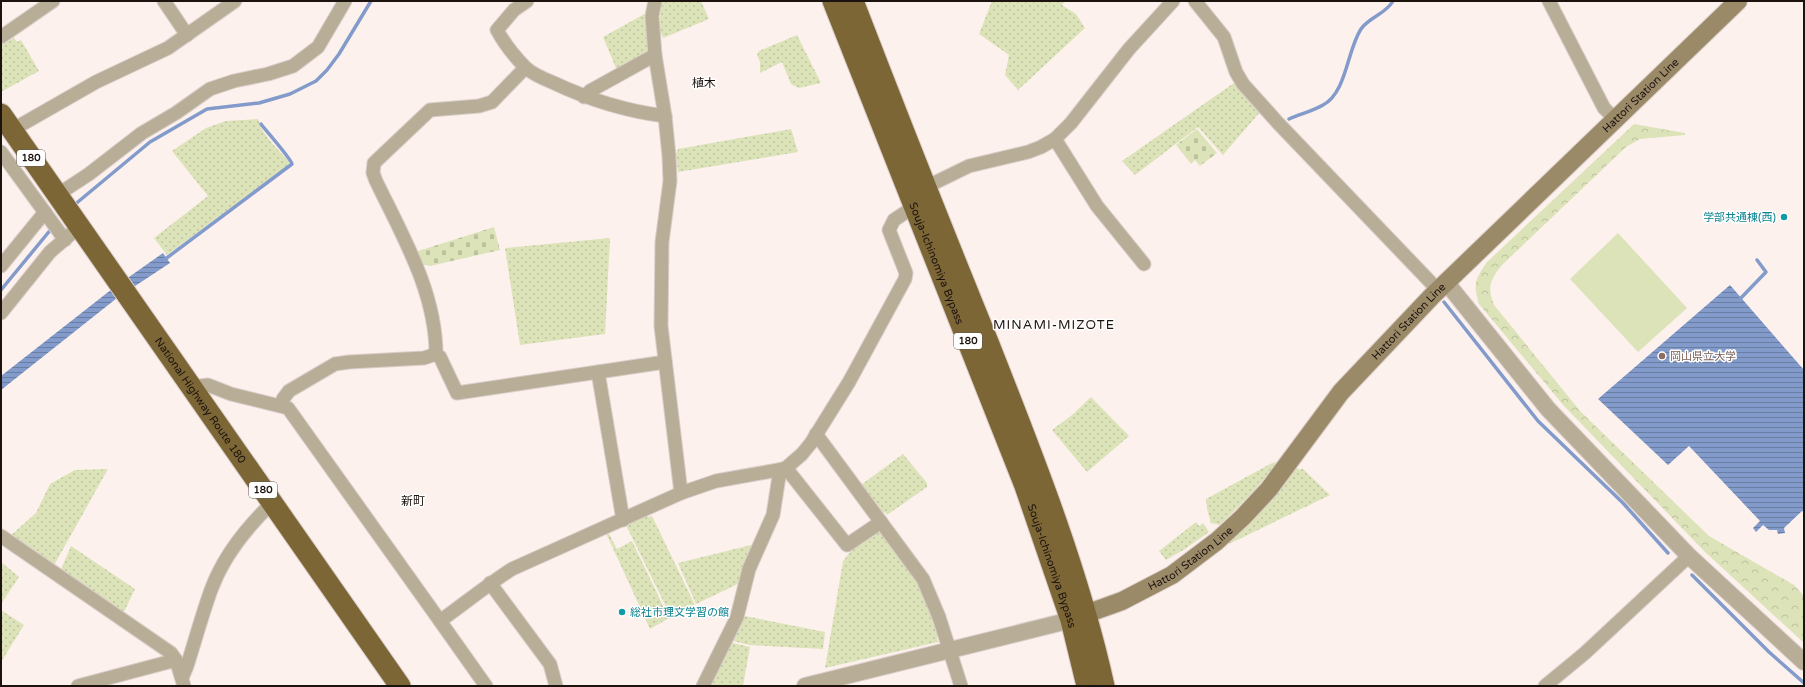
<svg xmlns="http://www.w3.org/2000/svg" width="1805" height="687" viewBox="0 0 1805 687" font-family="'Varela Round','Noto Sans JP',sans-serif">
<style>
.green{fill:url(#green-dots)}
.forest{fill:url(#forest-crowns)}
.cemetery{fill:url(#cemetery-stones)}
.pitch{fill:#dce3b9}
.water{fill:url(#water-rules)}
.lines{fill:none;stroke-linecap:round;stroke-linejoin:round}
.stream{stroke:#839bcb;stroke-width:3.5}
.minor-casing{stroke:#d9cdc9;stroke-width:15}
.tertiary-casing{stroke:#d9cdc9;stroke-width:18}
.secondary-casing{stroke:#d9cdc9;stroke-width:20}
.trunk-casing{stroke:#d9cdc9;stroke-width:23}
.minor{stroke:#b8ad96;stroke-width:13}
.tertiary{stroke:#b8ad96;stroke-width:16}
.secondary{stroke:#9b8a68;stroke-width:18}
.trunk{stroke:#7c6636;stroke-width:21}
.culture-dot{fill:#0f9aa8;stroke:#fff;stroke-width:1.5}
.education-dot{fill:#8d6e63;stroke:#fff;stroke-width:1.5}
.labels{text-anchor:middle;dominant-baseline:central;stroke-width:3;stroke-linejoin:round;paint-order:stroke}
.shield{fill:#fff;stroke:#605a57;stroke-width:1}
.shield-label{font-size:10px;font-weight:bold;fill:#1c130f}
.street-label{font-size:11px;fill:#1c130f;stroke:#fff}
.culture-label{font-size:11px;fill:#0d838f;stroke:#fff;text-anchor:end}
.education-label{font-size:11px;fill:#785e54;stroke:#fff;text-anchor:start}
.neighbourhood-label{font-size:12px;fill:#1c130f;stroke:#fff}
.quarter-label{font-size:13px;letter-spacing:1px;fill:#1c130f;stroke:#fff}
</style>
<defs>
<pattern id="green-dots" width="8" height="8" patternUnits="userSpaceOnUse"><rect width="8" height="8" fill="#dce3b9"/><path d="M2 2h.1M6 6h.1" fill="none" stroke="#bcc29e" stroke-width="1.8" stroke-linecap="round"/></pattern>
<pattern id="forest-crowns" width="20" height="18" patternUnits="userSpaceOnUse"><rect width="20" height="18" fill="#dce3b9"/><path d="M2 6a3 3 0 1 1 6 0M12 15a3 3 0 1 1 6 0" fill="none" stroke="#bcc29e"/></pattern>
<pattern id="cemetery-stones" width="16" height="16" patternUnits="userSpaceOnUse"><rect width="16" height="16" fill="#dce3b9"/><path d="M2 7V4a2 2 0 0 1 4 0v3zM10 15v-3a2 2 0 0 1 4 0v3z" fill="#bcc29e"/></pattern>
<pattern id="water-rules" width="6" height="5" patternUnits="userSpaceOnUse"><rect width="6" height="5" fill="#839bcb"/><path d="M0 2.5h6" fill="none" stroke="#6a7da3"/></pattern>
</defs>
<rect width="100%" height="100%" fill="#fdf1ed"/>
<g class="green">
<path d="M 663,1 L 701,1 L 709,19 L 663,38 L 662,35 L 659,36 L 661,2 Z"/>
<path d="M 992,1 L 1065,1 L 1062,5 L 1076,14 L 1085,28 L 1018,90 L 1005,75 L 1009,55 L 979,34 Z"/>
<path d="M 648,12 L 651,54 L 618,73 L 603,37 Z"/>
<path d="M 797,35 L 821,83 L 799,88 L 791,84 L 782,62 L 760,73 L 760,62 L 757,55 L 759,51 Z"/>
<path d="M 14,38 L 17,42 L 21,40 L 39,71 L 1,92 L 1,45 Z"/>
<path d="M 1234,83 L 1260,112 L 1223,155 L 1198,127 L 1135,175 L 1122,161 Z"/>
<path d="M 258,119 C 262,135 278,149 289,162 L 288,165 L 167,255 L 154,238 L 208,196 L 172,151 L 206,128 L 226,121 Z"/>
<path d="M 791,129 L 798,152 L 678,172 L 676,154 L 678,149 Z"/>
<path d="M 610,238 L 605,334 L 520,345 L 505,248 Z"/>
<path d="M 1091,397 L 1129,436 L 1087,472 L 1052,430 L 1072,415 Z"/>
<path d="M 903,454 L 927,483 L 927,487 L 887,515 L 885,512 L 882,514 L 861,485 Z"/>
<path d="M 1274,462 L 1277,464 L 1253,492 L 1220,525 L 1211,523 L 1207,509 L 1206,499 Z"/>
<path d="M 1296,468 L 1301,470 L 1302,468 L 1330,495 L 1229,544 L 1227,542 L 1271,501 Z"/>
<path d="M 108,469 L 53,567 L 9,537 L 36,513 L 50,484 L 75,470 Z"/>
<path d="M 647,514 L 648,517 L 652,516 L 695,605 L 671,617 L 625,523 Z"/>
<path d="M 1196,522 L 1199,526 L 1203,523 L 1209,532 L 1185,549 L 1166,560 L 1159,551 Z"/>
<path d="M 881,528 L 920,584 L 939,635 L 937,636 L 938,642 L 825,668 L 843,561 L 856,545 Z"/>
<path d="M 607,530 L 617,549 L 632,541 L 669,618 L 650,629 L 605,531 Z"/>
<path d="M 759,543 L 742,582 L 696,604 L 678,563 Z"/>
<path d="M 71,546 L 135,589 L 123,614 L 62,572 L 62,567 Z"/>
<path d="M 1,562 L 19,577 L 1,604 Z"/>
<path d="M 1,610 L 24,625 L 1,662 Z"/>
<path d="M 740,615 L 825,632 L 823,649 L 749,645 L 729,640 Z"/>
<path d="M 729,642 L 750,647 L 743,686 L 707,686 Z"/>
</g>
<path class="forest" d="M 1634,124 L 1685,133 L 1685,135 L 1640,139 L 1626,147 L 1502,265 C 1490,280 1487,287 1494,305 L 1581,412 L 1709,536 L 1794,585 L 1804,596 L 1804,643 L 1705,552 L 1564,406 L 1479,304 C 1473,283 1475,281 1486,263 Z"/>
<g class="cemetery">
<path d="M 1197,129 L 1217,153 L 1200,166 L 1195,160 L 1191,164 L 1176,145 Z"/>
<path d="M 494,227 L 500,250 L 430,266 L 421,264 L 415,252 Z"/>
</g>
<path class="pitch" d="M 1618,233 L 1687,308 L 1638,352 L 1570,279 Z"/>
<g class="water">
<path d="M 163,253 L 170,263 L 117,298 L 1,390 L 1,376 L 112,289 Z"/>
<path d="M 1730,285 L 1804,370 L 1804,512 L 1802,511 L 1784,528 L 1785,533 L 1778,534 L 1777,530 L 1769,530 L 1763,525 L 1756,532 L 1753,528 L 1760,521 L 1689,446 L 1668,465 L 1598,399 Z"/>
</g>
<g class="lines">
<g class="stream">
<path d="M 1289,119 C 1300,114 1313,111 1323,105 C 1347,92 1347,50 1361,29 C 1369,17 1386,14 1393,1"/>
<path d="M 73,206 L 150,142 L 207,109 L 259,103 L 290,94 L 316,81 L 327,70 L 339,54 L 371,1"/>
<path d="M 164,260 L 292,164 C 291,159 267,132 261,124"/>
<path d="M 1,290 L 52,228"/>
<path d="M 1739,300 L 1766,272 L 1757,260"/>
<path d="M 1444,302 L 1538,421 L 1623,503 L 1668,553"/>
<path d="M 1692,575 L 1769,652 L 1804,683"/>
</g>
<g class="minor-casing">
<g id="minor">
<path d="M 164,1 L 187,35"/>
<path d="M 527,1 L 514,10 L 497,30 C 504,43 514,56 525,67 C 532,74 544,79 554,83 C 590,100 625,111 665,116"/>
<path d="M 655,1 L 652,16 L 655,55 L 665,116 L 669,156 L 670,181 L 662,242 L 661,326 L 681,493"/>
<path d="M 1195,1 L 1224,37 L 1236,72 L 1243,84 L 1278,123 L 1438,290"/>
<path d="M 1549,1 L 1604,108 L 1615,119"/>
<path d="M 1,37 L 53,1"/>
<path d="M 525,68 L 492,102 L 479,106 L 430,110 L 374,163 L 373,173 L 376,181 C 402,235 436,292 436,354 L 440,357 L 457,393 L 665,362"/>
<path d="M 584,97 L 590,91 L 655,55"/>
<path d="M 12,130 L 96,82 L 168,48 L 235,1"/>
<path d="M 1055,139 L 1097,206 L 1144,264"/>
<path d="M 1,152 L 65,240"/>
<path d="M 57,195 L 89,174 L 142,133 L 176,113 L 210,89 L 234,81 L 268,74 L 293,66 L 318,47 L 345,1"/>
<path d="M 1,266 L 45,212"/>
<path d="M 1,313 L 50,252 L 79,227"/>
<path d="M 598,372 L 623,520"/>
<path d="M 192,387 L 208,385 L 231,394 L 288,408 L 440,621 C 464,604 487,585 512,569 L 681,493 L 716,481 L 778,470 L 786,468 L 802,454 L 811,443 L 849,382 L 905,279 L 906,273 L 889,230 L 894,220 L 915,206 L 926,187 L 969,166 L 1028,152 L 1041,147 L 1055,139 L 1071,123 L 1129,49 L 1173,1"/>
<path d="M 281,405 L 283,399 L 289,391 L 335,364 L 349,362 L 424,358 L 436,354"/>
<path d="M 816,434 L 923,579 L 939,617 L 961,686"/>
<path d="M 786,468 L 847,545 L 881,522"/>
<path d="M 1,536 L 171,653 L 176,660 L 184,686"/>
<path d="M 490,583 L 550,664 L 556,686"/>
<path d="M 440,621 L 486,686"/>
<path d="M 182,678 L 187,666 C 195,641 202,615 211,590 C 223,557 247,527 272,503"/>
<path d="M 78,686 L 176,660"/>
<path d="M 703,686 L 737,617 L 749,569 L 773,515 L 780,470"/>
<path d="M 1545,686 L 1585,653 L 1689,556"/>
</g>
</g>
<g class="tertiary-casing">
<g id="tertiary">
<path d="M 1446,282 L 1548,409 L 1689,556 L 1804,662"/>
<path d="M 805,686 L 1071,620"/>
</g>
</g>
<g class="secondary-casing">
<g id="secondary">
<path id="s1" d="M 1072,619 L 1122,601 L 1172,575 L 1217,541 L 1243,517 L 1269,489 L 1341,392 L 1432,296 L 1738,1"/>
</g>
</g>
<g class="trunk-casing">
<g id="trunk">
<path id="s2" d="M 833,1 L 1025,486 L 1071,620 L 1087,686"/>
<path d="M 853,1 C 897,115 942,229 988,342 C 1032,454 1078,568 1104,686"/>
<path id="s3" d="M 1,114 L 400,686"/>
</g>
</g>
<use href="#minor" class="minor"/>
<use href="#tertiary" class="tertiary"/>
<use href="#secondary" class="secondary"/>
<use href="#trunk" class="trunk"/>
</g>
<g class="culture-dot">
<circle cx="1784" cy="217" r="4"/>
<circle cx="622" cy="612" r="4"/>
</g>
<circle class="education-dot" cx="1662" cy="356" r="4"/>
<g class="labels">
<g class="shield">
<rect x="17" y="150" width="28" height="16" rx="3"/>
<rect x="954" y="333" width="28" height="16" rx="3"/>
<rect x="249" y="482" width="28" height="16" rx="3"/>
</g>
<g class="shield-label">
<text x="31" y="158">180</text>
<text x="968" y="341">180</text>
<text x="263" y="490">180</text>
</g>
<g class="street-label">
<text stroke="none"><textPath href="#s1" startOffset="782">Hattori Station Line</textPath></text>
<text stroke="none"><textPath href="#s2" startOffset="282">Souja-Ichinomiya Bypass</textPath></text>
<text stroke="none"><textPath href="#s1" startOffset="458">Hattori Station Line</textPath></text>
<text stroke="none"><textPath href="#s3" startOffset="349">National Highway Route 180</textPath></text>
<text stroke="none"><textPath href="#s1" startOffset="134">Hattori Station Line</textPath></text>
<text stroke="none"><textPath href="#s2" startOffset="606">Souja-Ichinomiya Bypass</textPath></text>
</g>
<g class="culture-label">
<text x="1776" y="217">学部共通棟(西)</text>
<text x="630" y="612" text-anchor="start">総社市理文学習の館</text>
</g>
<g class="education-label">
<text x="1670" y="356">岡山県立大学</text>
</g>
<g class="neighbourhood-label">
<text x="704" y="83">植木</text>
<text x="413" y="501">新町</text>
</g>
<g class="quarter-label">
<text x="1054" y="325">MINAMI-MIZOTE</text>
</g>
</g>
<rect width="1805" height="687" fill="none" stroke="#1c130f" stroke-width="4"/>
</svg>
